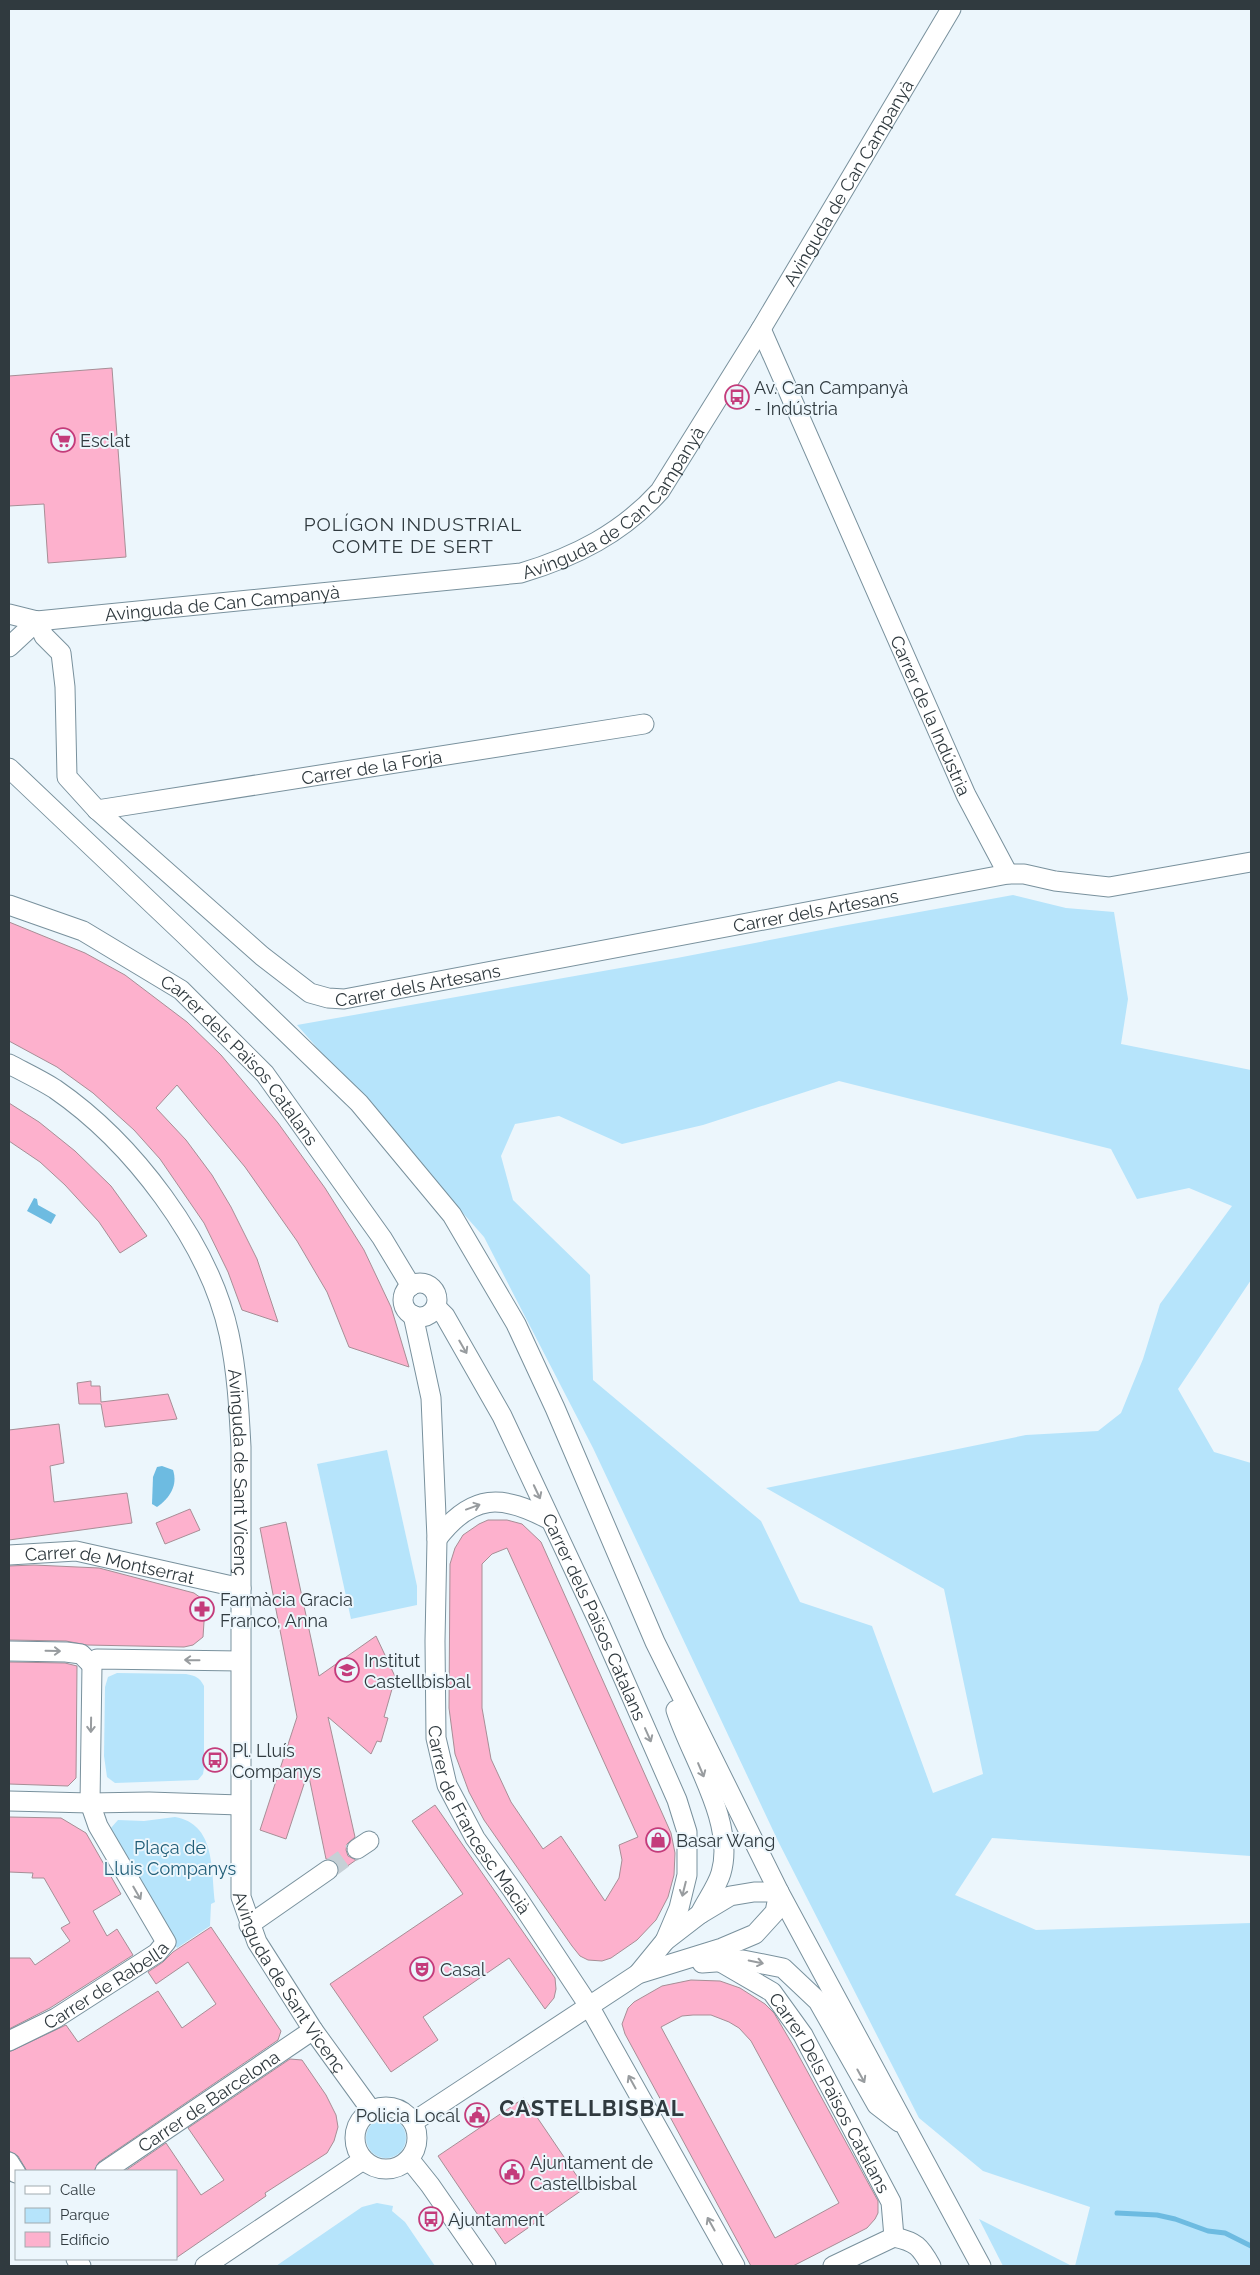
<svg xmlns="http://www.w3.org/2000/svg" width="1260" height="2275" viewBox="0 0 1260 2275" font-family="Raleway,sans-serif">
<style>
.green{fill:#b6e4fb;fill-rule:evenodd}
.water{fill:#6dbbe1}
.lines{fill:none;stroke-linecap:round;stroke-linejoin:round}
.stream{stroke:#6dbbe1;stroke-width:5}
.building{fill:#fdb1cd;stroke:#a78e96;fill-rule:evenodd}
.minor-tunnel{stroke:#c6d0d6;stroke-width:19;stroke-dasharray:19 9;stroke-linecap:butt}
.minor-casing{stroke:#79919d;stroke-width:21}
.minor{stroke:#fff;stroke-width:19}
.oneway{stroke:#989c9f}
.labels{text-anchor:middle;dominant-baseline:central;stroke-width:4;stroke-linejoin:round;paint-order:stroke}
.street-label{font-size:18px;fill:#303a3f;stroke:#ecf6fc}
.poi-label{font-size:18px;fill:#303a3f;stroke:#ecf6fc;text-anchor:start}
.park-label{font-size:18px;fill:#205d77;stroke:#ecf6fc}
.neighbourhood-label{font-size:19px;letter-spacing:1px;fill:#303a3f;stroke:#ecf6fc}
.district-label{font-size:22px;font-weight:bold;letter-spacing:1px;fill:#303a3f;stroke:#ecf6fc}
</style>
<rect width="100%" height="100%" fill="#ecf6fc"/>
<g class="green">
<path d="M 1013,895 L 1066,908 L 1114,912 L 1128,999 L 1121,1044 L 1251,1070 L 1251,1280 L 1178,1389 L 1214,1452 L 1251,1463 L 1251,1856 L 992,1838 L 955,1895 L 1036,1930 L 1251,1923 L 1251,2266 L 1075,2266 L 1090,2207 L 983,2171 L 919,2118 L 778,1841 L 593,1448 L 484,1237 L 297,1025 L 677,958 L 842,926 ZM 839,1081 L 1111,1149 L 1137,1199 L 1189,1188 L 1232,1206 L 1160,1304 L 1143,1359 L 1121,1413 L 1098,1431 L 1026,1435 L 766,1488 L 944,1589 L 983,1774 L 933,1793 L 872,1626 L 800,1602 L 761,1521 L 593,1380 L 590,1275 L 513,1200 L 501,1156 L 515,1124 L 559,1116 L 622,1144 L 703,1125 Z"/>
<path d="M 387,1450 L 417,1586 L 417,1605 L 351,1619 L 317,1464 Z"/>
<path d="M 117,1673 L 186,1674 C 196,1676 199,1677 204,1686 L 204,1768 L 203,1774 L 198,1780 L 115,1783 L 107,1777 L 104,1756 L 105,1687 L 108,1677 Z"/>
<path d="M 175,1817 C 216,1824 211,1870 215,1902 L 211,1904 L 210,1926 L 177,1948 L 110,1829 L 118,1820 L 144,1821 Z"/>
<circle cx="386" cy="2138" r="20"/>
<path d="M 377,2203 L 393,2206 L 392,2211 L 405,2222 L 435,2266 L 276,2266 L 362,2207 Z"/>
<path d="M 979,2219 L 1072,2266 L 1003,2266 Z"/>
</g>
<g class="water">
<path d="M 34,1198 L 37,1199 L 38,1205 L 56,1215 L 51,1224 L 27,1211 Z"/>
<path d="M 162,1466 L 173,1470 C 178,1485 170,1498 157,1507 L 152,1504 L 153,1477 L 157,1467 Z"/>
</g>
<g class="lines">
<path class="stream" d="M 1117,2213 L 1157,2215 L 1175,2219 L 1208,2231 L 1225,2233 L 1251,2246"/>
</g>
<g class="building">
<path d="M 112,368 L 126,557 L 48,563 L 44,504 L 9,506 L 9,376 Z"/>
<path d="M 9,922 L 85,953 L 125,975 L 187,1022 L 221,1055 L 278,1123 L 325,1188 L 364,1250 L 391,1307 L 409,1367 L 349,1347 L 327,1292 L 297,1241 L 245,1167 L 177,1085 L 156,1108 L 186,1140 L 212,1175 L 231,1207 L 257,1259 L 278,1322 L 242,1310 L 228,1272 L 204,1223 L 160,1159 L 134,1130 L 93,1093 L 57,1067 L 9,1041 Z"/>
<path d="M 9,1103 L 39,1122 L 75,1151 L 111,1186 L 147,1236 L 120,1253 L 99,1222 L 65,1185 L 40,1162 L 9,1141 Z"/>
<path d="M 91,1381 L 91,1386 L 100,1386 L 101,1402 L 168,1394 L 177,1419 L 105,1427 L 101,1404 L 79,1404 L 77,1383 Z"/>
<path d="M 59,1424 L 64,1463 L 50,1466 L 54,1502 L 127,1493 L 132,1523 L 9,1540 L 9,1430 Z"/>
<path d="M 190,1509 L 200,1530 L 165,1544 L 156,1523 Z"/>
<path d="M 488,1520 L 507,1520 L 522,1524 L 541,1542 L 671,1833 L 675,1853 L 674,1875 L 668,1897 L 656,1920 L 637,1940 L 611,1958 L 602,1961 L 588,1960 L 580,1956 L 572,1946 L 484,1820 L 469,1792 L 455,1754 L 449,1708 L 450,1564 L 455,1548 L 463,1535 L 479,1524 ZM 507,1548 L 638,1837 L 619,1845 L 622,1860 L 619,1878 L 605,1901 L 561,1836 L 543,1849 L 511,1802 L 491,1759 L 482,1708 L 482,1564 L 492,1554 Z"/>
<path d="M 286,1522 L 319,1676 L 376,1636 L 400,1687 L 392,1689 L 384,1717 L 388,1718 L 381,1742 L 377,1741 L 371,1754 L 328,1717 L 355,1837 L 347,1844 L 346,1850 L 348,1856 L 356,1860 L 339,1872 L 337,1863 L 332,1860 L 326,1859 L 308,1772 L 286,1839 L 260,1830 L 297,1717 L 260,1528 Z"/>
<path d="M 34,1565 L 99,1568 L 194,1593 L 201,1598 L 205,1607 L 203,1637 L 193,1645 L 184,1647 L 87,1645 L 66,1641 L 9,1640 L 9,1566 Z"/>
<path d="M 9,1662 L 65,1663 L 77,1666 L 76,1778 L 68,1786 L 9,1784 Z"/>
<path d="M 435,1805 L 555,1978 L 556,1989 L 554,1998 L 545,2009 L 509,1958 L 423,2017 L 438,2040 L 391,2072 L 330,1984 L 463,1894 L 412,1821 Z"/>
<path d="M 9,1817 L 61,1818 L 86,1833 L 121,1894 L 93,1911 L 107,1936 L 117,1929 L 133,1955 L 50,2008 L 9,2029 L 9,1958 L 30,1958 L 35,1965 L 70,1941 L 61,1928 L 70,1923 L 44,1878 L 32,1878 L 33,1873 L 9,1872 Z"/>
<path d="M 211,1927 L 281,2031 L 278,2040 L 99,2162 L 94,2171 L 27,2171 L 18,2156 L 9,2151 L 9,2052 L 66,2025 L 78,2042 L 158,1991 L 182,2028 L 216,2004 L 188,1962 L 156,1984 L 148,1972 L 163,1962 L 173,1952 Z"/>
<path d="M 691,1980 L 720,1981 L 740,1988 L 765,2004 L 774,2013 L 794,2047 L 878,2201 L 878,2213 L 875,2219 L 867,2228 L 793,2266 L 751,2266 L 625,2034 L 622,2024 L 628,2008 L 634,2002 L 662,1986 ZM 693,2015 L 711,2015 L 729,2022 L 739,2028 L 751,2041 L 839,2203 L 775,2238 L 661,2027 L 682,2016 Z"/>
<path d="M 290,2059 L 302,2060 L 326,2095 L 336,2115 L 338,2127 L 334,2141 L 327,2153 L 265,2193 L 266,2196 L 176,2258 L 176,2171 L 125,2171 L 166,2143 L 201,2195 L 224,2180 L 188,2128 Z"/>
<path d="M 524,2098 L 585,2188 L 505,2244 L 489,2221 L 484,2224 L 438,2156 Z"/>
</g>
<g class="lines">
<path class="minor-tunnel" d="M 328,1870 L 357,1849"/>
<g class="minor-casing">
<g id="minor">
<path id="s1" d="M 761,329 L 966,795 L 1008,874"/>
<path id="s2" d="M 9,614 L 37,621 L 521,573 C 575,557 622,533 660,491 L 761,329 L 951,9"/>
<path id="s3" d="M 37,621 L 44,636 L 61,653 L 65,687 L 67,777 L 97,810 L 262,956 L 310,993 L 328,998 L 344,999 L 360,996 L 1008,874 L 1024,874 L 1055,881 L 1109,887 L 1251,862"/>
<path d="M 9,647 L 37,621"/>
<path d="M 9,768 L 184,934 L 359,1103 L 452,1215 L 516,1324 L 555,1408 L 655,1642 L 779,1892 L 981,2266"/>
<path id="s4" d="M 97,810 L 644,724"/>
<path id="s5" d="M 9,905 L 83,931 L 181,990 L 265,1074 L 382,1238 L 411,1286"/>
<path id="s6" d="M 9,1064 C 24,1072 41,1080 55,1089 C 132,1142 209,1242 229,1334 C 237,1371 239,1409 241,1447 L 241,1897 L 257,1942 L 313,2030 L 371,2110"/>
<circle cx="420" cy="1300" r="17"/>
<path id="s7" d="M 436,1307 L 445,1316 L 502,1416 L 601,1627 L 677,1800 L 687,1832 L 687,1875 L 679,1908 L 665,1941"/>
<path id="s8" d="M 413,1315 L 431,1398 L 437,1539 L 435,1641 L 436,1738 L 447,1785 L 475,1838 L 513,1891 L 589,2006 L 735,2266"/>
<path d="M 437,1539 C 472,1493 502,1494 550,1520"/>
<path id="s9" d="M 9,1555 L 76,1551 L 241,1588"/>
<path d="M 9,1651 L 66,1652 L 81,1654 L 92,1665"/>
<path d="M 676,1710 C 691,1757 736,1823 721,1873 C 717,1887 706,1901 700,1914"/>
<path d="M 9,1801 L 90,1803 L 149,1802 L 240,1805"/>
<path d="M 357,1849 L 369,1841"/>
<path d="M 249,1925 L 328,1870"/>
<path id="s10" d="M 717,1960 L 772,1992 L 803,2035 L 891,2202 L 894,2237"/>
<path d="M 702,1963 L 743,1960 L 783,1968 L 818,2001 L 877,2105 L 899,2122"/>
<path d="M 638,1974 L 665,1941 L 700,1914 L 730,1896 L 754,1892 L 779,1892"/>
<path id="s11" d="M 9,2041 L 56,2018 L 157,1953 L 166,1942 L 98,1826 L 90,1803 L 92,1665 L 97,1659 L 240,1661"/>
<circle cx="386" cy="2138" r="31"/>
<path d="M 413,2122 L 638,1974 L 722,1948 L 755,1934 L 775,1912 L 779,1892"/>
<path d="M 407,2161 L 414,2165 L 430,2185 L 486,2266"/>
<path d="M 9,2162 L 16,2173"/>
<path id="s12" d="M 105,2171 L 313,2030"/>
<path d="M 894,2237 C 916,2242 920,2246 931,2266"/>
<path d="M 76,2259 L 81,2266"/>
<path d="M 205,2266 L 363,2160"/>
<path d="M 833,2266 L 894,2237"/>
</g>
</g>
<use href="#minor" class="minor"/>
</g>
<defs><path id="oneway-shaft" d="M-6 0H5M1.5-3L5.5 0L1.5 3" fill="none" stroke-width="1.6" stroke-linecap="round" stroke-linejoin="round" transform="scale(1.25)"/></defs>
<g class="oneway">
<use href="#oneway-shaft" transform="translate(463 1347) rotate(60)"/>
<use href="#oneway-shaft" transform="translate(537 1492) rotate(65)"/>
<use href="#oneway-shaft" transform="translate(473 1507) rotate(-20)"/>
<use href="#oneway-shaft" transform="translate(53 1651) rotate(1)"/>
<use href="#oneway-shaft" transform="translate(192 1660) rotate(-179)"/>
<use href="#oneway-shaft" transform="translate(91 1725) rotate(91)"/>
<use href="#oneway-shaft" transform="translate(648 1735) rotate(66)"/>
<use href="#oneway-shaft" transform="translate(701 1770) rotate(67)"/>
<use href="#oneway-shaft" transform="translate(684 1889) rotate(104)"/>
<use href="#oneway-shaft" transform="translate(137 1893) rotate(60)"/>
<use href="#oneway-shaft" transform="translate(756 1962) rotate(12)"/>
<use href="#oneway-shaft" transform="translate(861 2076) rotate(61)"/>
<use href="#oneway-shaft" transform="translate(632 2082) rotate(-119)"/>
<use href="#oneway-shaft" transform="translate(711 2224) rotate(-119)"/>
</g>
<defs>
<g id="bus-ring" transform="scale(1.25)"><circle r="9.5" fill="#ecf6fc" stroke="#c43c7b" stroke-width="1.5"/><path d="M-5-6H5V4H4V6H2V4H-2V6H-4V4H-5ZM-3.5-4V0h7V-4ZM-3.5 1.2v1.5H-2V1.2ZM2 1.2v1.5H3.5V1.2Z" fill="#c43c7b"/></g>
<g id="supermarket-ring" transform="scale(1.25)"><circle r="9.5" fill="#ecf6fc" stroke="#c43c7b" stroke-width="1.5"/><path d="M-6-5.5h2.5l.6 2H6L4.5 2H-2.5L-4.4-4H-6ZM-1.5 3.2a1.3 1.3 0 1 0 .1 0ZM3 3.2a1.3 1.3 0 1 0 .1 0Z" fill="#c43c7b"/></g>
<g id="pharmacy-ring" transform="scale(1.25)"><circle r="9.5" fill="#ecf6fc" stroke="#c43c7b" stroke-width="1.5"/><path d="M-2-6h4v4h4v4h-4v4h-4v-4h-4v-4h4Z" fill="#c43c7b"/></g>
<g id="school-ring" transform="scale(1.25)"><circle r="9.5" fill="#ecf6fc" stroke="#c43c7b" stroke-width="1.5"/><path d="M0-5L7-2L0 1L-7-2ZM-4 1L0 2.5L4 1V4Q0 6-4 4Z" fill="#c43c7b"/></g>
<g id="shop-ring" transform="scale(1.25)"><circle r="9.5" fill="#ecf6fc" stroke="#c43c7b" stroke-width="1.5"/><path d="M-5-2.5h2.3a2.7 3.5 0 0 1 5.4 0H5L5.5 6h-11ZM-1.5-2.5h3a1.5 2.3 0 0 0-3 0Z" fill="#c43c7b"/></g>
<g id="theatre-ring" transform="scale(1.25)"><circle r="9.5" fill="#ecf6fc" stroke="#c43c7b" stroke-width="1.5"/><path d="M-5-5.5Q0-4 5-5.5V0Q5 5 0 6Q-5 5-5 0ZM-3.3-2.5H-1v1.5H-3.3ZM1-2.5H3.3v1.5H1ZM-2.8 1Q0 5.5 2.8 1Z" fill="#c43c7b"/></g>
<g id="civic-ring" transform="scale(1.25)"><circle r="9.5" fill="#ecf6fc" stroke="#c43c7b" stroke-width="1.5"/><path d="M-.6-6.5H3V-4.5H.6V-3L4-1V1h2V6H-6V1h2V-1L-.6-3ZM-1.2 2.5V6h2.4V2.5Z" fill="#c43c7b"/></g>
</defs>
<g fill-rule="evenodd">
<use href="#bus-ring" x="737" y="397"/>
<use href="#supermarket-ring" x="63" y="440"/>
<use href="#pharmacy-ring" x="202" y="1609"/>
<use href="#school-ring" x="347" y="1670"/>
<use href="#bus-ring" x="215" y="1760"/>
<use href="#shop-ring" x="658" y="1840"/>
<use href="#theatre-ring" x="422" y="1969"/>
<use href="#civic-ring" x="477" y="2115"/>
<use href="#civic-ring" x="512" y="2172"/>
<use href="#bus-ring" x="431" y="2219"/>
</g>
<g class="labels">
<g class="street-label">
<text stroke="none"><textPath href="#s2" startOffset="1040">Avinguda de Can Campanyà</textPath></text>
<text stroke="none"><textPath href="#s2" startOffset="635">Avinguda de Can Campanyà</textPath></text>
<text stroke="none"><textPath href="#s2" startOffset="215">Avinguda de Can Campanyà</textPath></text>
<text stroke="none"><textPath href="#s1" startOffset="422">Carrer de la Indústria</textPath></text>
<text stroke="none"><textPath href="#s4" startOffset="278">Carrer de la Forja</textPath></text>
<text stroke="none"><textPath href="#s3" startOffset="1005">Carrer dels Artesans</textPath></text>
<text stroke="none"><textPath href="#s3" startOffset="600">Carrer dels Artesans</textPath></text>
<text stroke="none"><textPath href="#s5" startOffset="284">Carrer dels Països Catalans</textPath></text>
<text stroke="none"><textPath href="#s6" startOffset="498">Avinguda de Sant Vicenç</textPath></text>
<text stroke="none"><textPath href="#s9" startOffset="102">Carrer de Montserrat</textPath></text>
<text stroke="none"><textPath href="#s7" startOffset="349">Carrer dels Països Catalans</textPath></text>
<text stroke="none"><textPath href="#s8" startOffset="518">Carrer de Francesc Macià</textPath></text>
<text stroke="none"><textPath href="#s6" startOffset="1021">Avinguda de Sant Vicenç</textPath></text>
<text stroke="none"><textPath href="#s11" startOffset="112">Carrer de Rabella</textPath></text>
<text stroke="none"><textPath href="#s10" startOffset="180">Carrer Dels Països Catalans</textPath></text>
<text stroke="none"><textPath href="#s12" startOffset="125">Carrer de Barcelona</textPath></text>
</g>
<g class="poi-label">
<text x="754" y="387">Av. Can Campanyà<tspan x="754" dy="21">- Indústria</tspan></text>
<text x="80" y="440">Esclat</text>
<text x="220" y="1599">Farmàcia Gracia<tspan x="220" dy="21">Franco, Anna</tspan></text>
<text x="364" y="1660">Institut<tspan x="364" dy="21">Castellbisbal</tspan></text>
<text x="232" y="1750">Pl. Lluís<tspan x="232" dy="21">Companys</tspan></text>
<text x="676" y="1840">Basar Wang</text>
<text x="440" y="1969">Casal</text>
<text x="460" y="2115" text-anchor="end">Policia Local</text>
<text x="530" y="2162">Ajuntament de<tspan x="530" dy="21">Castellbisbal</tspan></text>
<text x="448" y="2219">Ajuntament</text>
</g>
<g class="park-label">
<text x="170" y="1847">Plaça de<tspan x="170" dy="21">Lluis Companys</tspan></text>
</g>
<g class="neighbourhood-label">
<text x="413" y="524">POLÍGON INDUSTRIAL<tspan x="413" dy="22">COMTE DE SERT</tspan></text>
</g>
<g class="district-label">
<text x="592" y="2108">CASTELLBISBAL</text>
</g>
</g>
<rect width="1260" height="2275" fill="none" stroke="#303a3f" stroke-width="20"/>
<rect x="15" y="2170" width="162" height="90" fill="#ecf6fc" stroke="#a1abb0"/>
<rect x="25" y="2186" width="25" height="8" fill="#ffffff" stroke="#a1abb0"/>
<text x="60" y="2195" font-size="15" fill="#303a3f">Calle</text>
<rect x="25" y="2208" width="25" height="15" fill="#b6e4fb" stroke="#a1abb0"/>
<text x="60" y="2220" font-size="15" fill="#303a3f">Parque</text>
<rect x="25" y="2232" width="25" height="15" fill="#fdb1cd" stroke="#a1abb0"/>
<text x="60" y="2245" font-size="15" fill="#303a3f">Edificio</text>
</svg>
